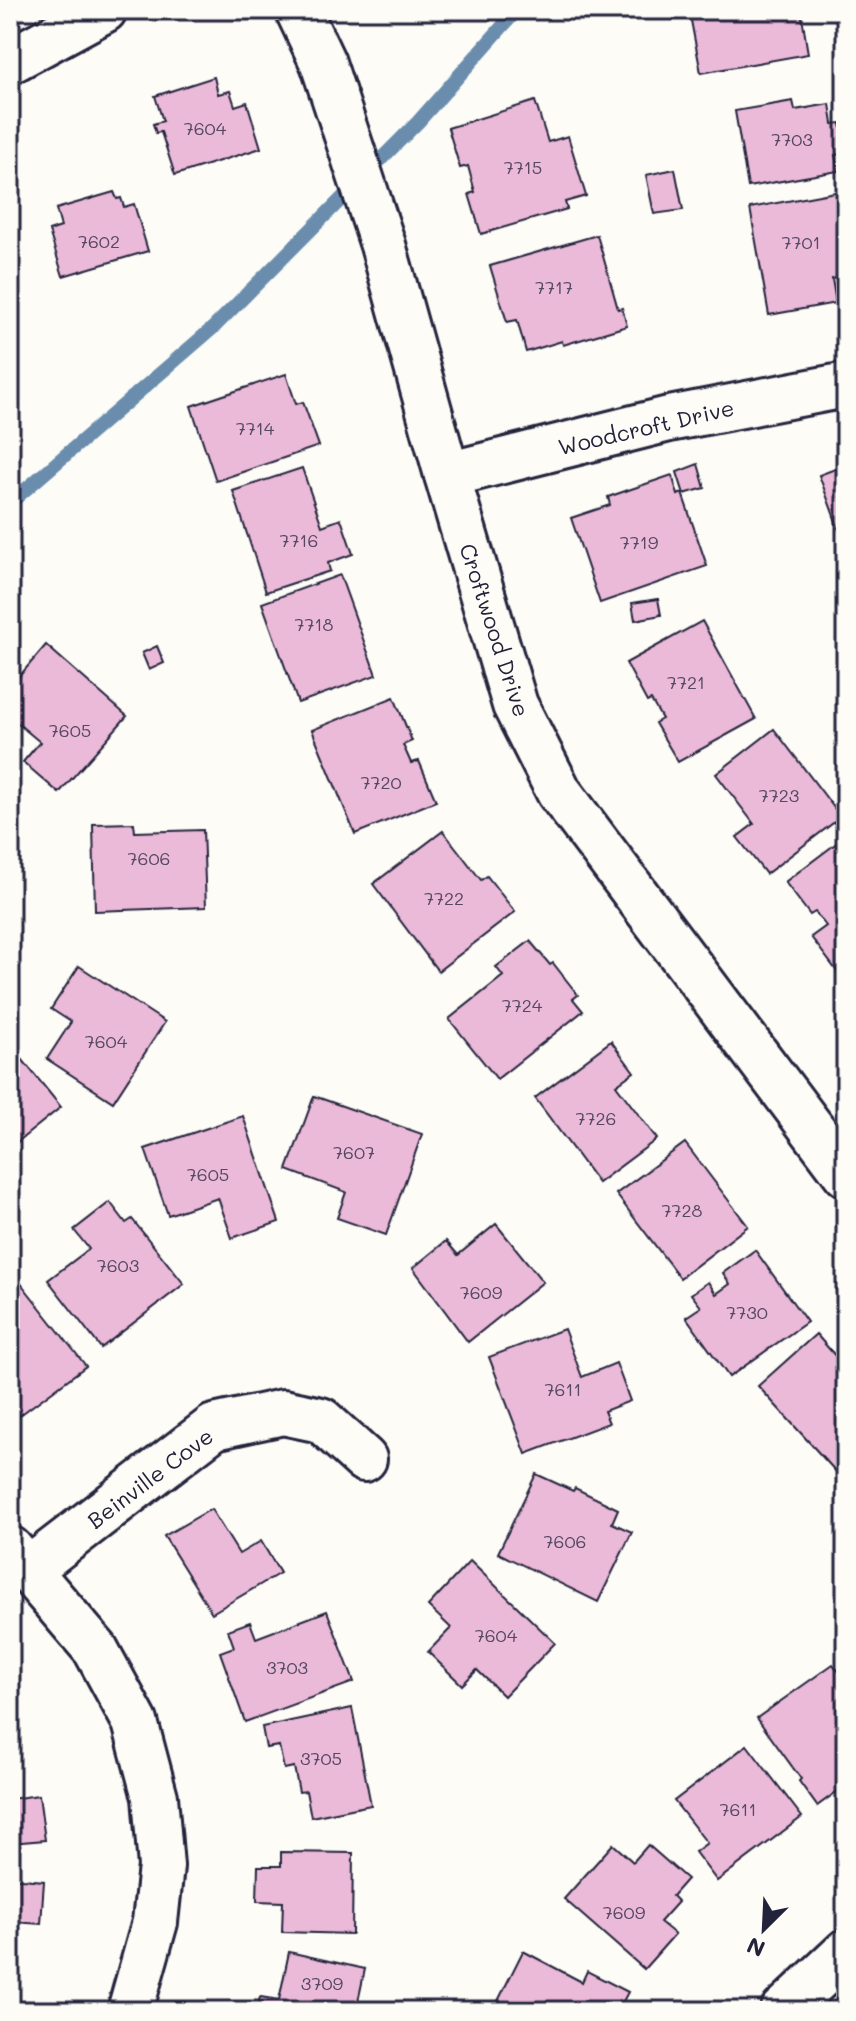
<svg xmlns="http://www.w3.org/2000/svg" width="856" height="2021" viewBox="0 0 856 2021" font-family="Mali,sans-serif">
<style>
.lines{fill:none;stroke-linecap:round;stroke-linejoin:round}
.stream{stroke:#6a8dae;stroke-width:14}
.building{fill:#ebbad9;stroke:#22223b;stroke-width:2}
.minor-casing{stroke:#22223b;stroke-width:50}
.minor{stroke:#fdfcf7;stroke-width:44}
.labels{text-anchor:middle;dominant-baseline:central;stroke-width:7;stroke-linejoin:round;paint-order:stroke}
.number-label{font-size:18px;fill:#544862}
.street-label{font-size:22px;fill:#22223b;stroke:#fdfcf7}
</style>
<rect width="100%" height="100%" fill="#fdfcf7"/>
<filter id="ink" filterUnits="userSpaceOnUse"><feTurbulence type="fractalNoise" baseFrequency=".0125" numOctaves="2"/><feDisplacementMap in="SourceGraphic" scale="16" xChannelSelector="R" yChannelSelector="G"/><feConvolveMatrix kernelMatrix="1 2 1 2 8 2 1 2 1" color-interpolation-filters="sRGB"/></filter>
<g filter="url(#ink)">
<g class="lines">
<path class="stream" d="M 10,503 L 214,327 L 418,122 L 517,10"/>
</g>
<g class="building">
<path d="M 689,10 L 801,10 L 808,54 L 701,73 Z"/>
<path d="M 214,77 L 218,94 L 230,91 L 235,106 L 247,102 L 261,148 L 175,175 L 161,132 L 156,133 L 153,124 L 163,121 L 155,96 Z"/>
<path d="M 535,101 L 548,142 L 568,136 L 586,196 L 565,202 L 567,209 L 481,234 L 469,194 L 475,192 L 468,166 L 460,168 L 448,128 Z"/>
<path d="M 793,101 L 795,110 L 830,104 L 833,124 L 841,123 L 846,153 L 835,155 L 838,171 L 748,187 L 735,111 Z"/>
<path d="M 675,169 L 683,210 L 654,214 L 646,175 Z"/>
<path d="M 846,190 L 846,276 L 832,279 L 836,303 L 769,315 L 750,208 Z"/>
<path d="M 114,192 L 117,199 L 121,198 L 124,207 L 134,204 L 148,251 L 63,276 L 49,231 L 61,227 L 56,209 Z"/>
<path d="M 597,235 L 618,309 L 622,308 L 627,326 L 563,345 L 562,341 L 526,352 L 517,320 L 507,322 L 490,266 Z"/>
<path d="M 286,374 L 296,404 L 303,402 L 319,446 L 216,481 L 191,406 Z"/>
<path d="M 698,464 L 705,488 L 684,494 L 677,472 Z"/>
<path d="M 846,465 L 846,549 L 819,475 Z"/>
<path d="M 302,468 L 322,526 L 341,519 L 353,554 L 328,563 L 330,571 L 266,592 L 233,491 Z"/>
<path d="M 672,475 L 678,495 L 682,493 L 707,566 L 600,603 L 571,518 L 610,505 L 608,497 Z"/>
<path d="M 340,575 L 376,675 L 298,703 L 262,603 Z"/>
<path d="M 658,599 L 661,615 L 635,620 L 632,603 Z"/>
<path d="M 702,621 L 756,719 L 678,762 L 655,723 L 662,719 L 651,700 L 647,702 L 626,663 Z"/>
<path d="M 46,645 L 127,716 L 59,793 L 23,762 L 40,742 L 10,717 L 10,687 Z"/>
<path d="M 157,646 L 164,663 L 149,670 L 142,653 Z"/>
<path d="M 394,697 L 412,741 L 403,745 L 411,763 L 419,761 L 436,801 L 355,834 L 312,730 Z"/>
<path d="M 774,729 L 841,817 L 766,874 L 737,837 L 754,824 L 716,774 Z"/>
<path d="M 134,823 L 135,832 L 203,830 L 206,907 L 95,911 L 93,824 Z"/>
<path d="M 443,831 L 481,880 L 487,876 L 515,912 L 438,971 L 373,884 Z"/>
<path d="M 846,836 L 846,968 L 839,974 L 811,937 L 826,926 L 815,912 L 810,915 L 785,882 Z"/>
<path d="M 530,941 L 550,965 L 553,963 L 578,995 L 573,999 L 583,1011 L 497,1079 L 449,1019 L 503,976 L 496,967 Z"/>
<path d="M 79,966 L 165,1022 L 113,1102 L 47,1059 L 71,1022 L 51,1009 Z"/>
<path d="M 611,1041 L 634,1072 L 616,1085 L 657,1139 L 598,1183 L 535,1098 Z"/>
<path d="M 13,1048 L 61,1107 L 10,1148 L 10,1050 Z"/>
<path d="M 314,1096 L 422,1134 L 386,1235 L 337,1218 L 346,1192 L 287,1170 Z"/>
<path d="M 243,1116 L 279,1222 L 232,1238 L 218,1198 L 168,1215 L 145,1149 Z"/>
<path d="M 685,1143 L 748,1226 L 680,1278 L 616,1194 Z"/>
<path d="M 110,1202 L 126,1223 L 132,1219 L 184,1284 L 101,1348 L 48,1280 L 89,1249 L 74,1230 Z"/>
<path d="M 496,1224 L 543,1282 L 468,1342 L 413,1268 L 446,1241 L 458,1255 Z"/>
<path d="M 755,1250 L 807,1322 L 729,1377 L 686,1317 L 701,1307 L 691,1294 L 708,1282 L 716,1294 L 730,1284 L 723,1273 Z"/>
<path d="M 12,1272 L 86,1366 L 15,1419 L 10,1413 Z"/>
<path d="M 564,1329 L 582,1377 L 616,1363 L 630,1401 L 604,1411 L 609,1423 L 526,1454 L 489,1357 Z"/>
<path d="M 816,1334 L 846,1368 L 846,1469 L 839,1475 L 758,1386 Z"/>
<path d="M 536,1474 L 573,1491 L 575,1488 L 618,1509 L 612,1523 L 632,1532 L 598,1602 L 498,1553 Z"/>
<path d="M 211,1509 L 239,1554 L 261,1541 L 280,1573 L 212,1613 L 164,1536 Z"/>
<path d="M 470,1561 L 555,1643 L 504,1696 L 477,1670 L 462,1685 L 428,1652 L 451,1628 L 428,1606 Z"/>
<path d="M 327,1611 L 354,1682 L 245,1722 L 220,1652 L 234,1647 L 228,1630 L 250,1622 L 256,1638 Z"/>
<path d="M 833,1664 L 846,1681 L 846,1751 L 842,1754 L 846,1758 L 846,1785 L 817,1806 L 799,1781 L 801,1779 L 757,1718 Z"/>
<path d="M 352,1708 L 371,1805 L 311,1817 L 306,1791 L 299,1792 L 294,1767 L 284,1769 L 279,1746 L 266,1748 L 262,1727 Z"/>
<path d="M 747,1745 L 802,1817 L 717,1881 L 695,1852 L 707,1843 L 674,1801 Z"/>
<path d="M 39,1795 L 45,1840 L 10,1843 L 10,1799 Z"/>
<path d="M 613,1844 L 633,1862 L 648,1845 L 687,1879 L 672,1896 L 678,1902 L 660,1922 L 675,1934 L 644,1969 L 564,1899 Z"/>
<path d="M 281,1852 L 353,1853 L 352,1934 L 282,1932 L 283,1902 L 257,1901 L 258,1866 L 281,1866 Z"/>
<path d="M 10,1878 L 44,1881 L 41,1924 L 14,1922 L 10,1972 Z"/>
<path d="M 523,1951 L 582,1982 L 587,1971 L 628,1992 L 618,2011 L 493,2011 Z"/>
<path d="M 289,1952 L 365,1969 L 356,2011 L 257,2011 L 260,1997 L 279,2000 Z"/>
</g>
<g class="lines">
<g class="minor-casing">
<g id="minor">
<path d="M 298,10 L 323,63 L 383,245 L 447,475 L 515,705 L 559,792 L 846,1174"/>
<path d="M 10,61 L 104,10"/>
<path d="M 447,475 L 669,419 L 846,385"/>
<path d="M 10,1549 L 96,1650 L 135,1722 L 155,1797 L 161,1866 L 155,1922 L 130,2011"/>
<path d="M 28,1570 L 214,1427 L 283,1412 L 321,1420 L 364,1459"/>
<path d="M 783,2011 L 846,1952"/>
</g>
</g>
<use href="#minor" class="minor"/>
</g>
</g>
<g class="labels">
<g class="number-label">
<text x="205" y="128">7604</text>
<text x="792" y="139">7703</text>
<text x="523" y="167">7715</text>
<text x="99" y="241">7602</text>
<text x="801" y="242">7701</text>
<text x="554" y="287">7717</text>
<text x="255" y="428">7714</text>
<text x="299" y="540">7716</text>
<text x="639" y="542">7719</text>
<text x="314" y="624">7718</text>
<text x="686" y="682">7721</text>
<text x="70" y="730">7605</text>
<text x="381" y="782">7720</text>
<text x="779" y="795">7723</text>
<text x="149" y="858">7606</text>
<text x="444" y="898">7722</text>
<text x="522" y="1005">7724</text>
<text x="106" y="1041">7604</text>
<text x="596" y="1118">7726</text>
<text x="354" y="1152">7607</text>
<text x="208" y="1174">7605</text>
<text x="682" y="1210">7728</text>
<text x="118" y="1265">7603</text>
<text x="481" y="1292">7609</text>
<text x="747" y="1312">7730</text>
<text x="563" y="1389">7611</text>
<text x="565" y="1541">7606</text>
<text x="496" y="1635">7604</text>
<text x="287" y="1667">3703</text>
<text x="321" y="1758">3705</text>
<text x="738" y="1809">7611</text>
<text x="624" y="1912">7609</text>
<text x="322" y="1983">3709</text>
</g>
<g class="street-label">
<text transform="translate(646 427) rotate(-13)">Woodcroft Drive</text>
<text transform="translate(495 630) rotate(72)">Croftwood Drive</text>
<text transform="translate(150 1478) rotate(-37)">Beinville Cove</text>
</g>
</g>
<rect width="856" height="2021" fill="none" stroke="#fdfcf7" stroke-width="40"/>
<rect x="20" y="20" width="816" height="1981" fill="none" stroke="#22223b" stroke-width="3" filter="url(#ink)"/>
<g transform="translate(764 1929) rotate(204)" stroke="#fdfcf7" stroke-width="6" paint-order="stroke">
<path d="M0-6L14 30L0 20L-14 30Z" fill="#22223b"/>
<text y="-12" font-size="22" font-weight="bold" text-anchor="middle" fill="#22223b">N</text>
</g>
</svg>
